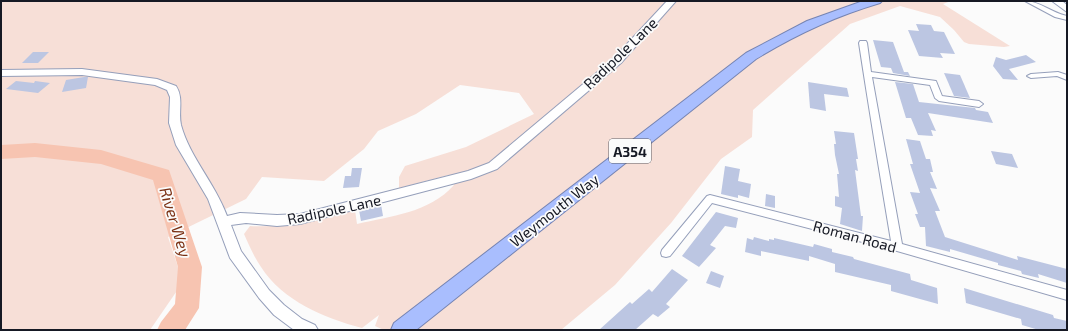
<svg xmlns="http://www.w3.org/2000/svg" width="1068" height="331" viewBox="0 0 1068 331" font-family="'Exo 2',sans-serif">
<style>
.green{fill:#f7dfd7}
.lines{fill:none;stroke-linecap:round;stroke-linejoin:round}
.river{fill:#f7c4b1;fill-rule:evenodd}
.building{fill:#bcc6e2}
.street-casing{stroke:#959fba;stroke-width:2}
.secondary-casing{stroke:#959fba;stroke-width:2}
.highway-casing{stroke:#7684b2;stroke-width:2}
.street{fill:#fff;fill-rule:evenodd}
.secondary{fill:#fff;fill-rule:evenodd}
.highway{fill:#a9befe;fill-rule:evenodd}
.labels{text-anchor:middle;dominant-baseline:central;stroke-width:3.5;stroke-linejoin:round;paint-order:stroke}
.shield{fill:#fbfbfb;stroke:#5b5d64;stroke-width:1}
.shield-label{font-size:14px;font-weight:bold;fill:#161924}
.street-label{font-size:15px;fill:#161924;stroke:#fbfbfb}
.water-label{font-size:16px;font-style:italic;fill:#7b3114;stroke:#fbfbfb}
</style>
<rect width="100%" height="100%" fill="#fbfbfb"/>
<path class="green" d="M 1,1 L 951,1 L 943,4 L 1010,46 L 1004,47 L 969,44 L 964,42 L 954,30 L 940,17 L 900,6 L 850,24 L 753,110 L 752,137 L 721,159 L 671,223 L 615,285 L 561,330 L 384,330 L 375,326 L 379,315 L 362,328 C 324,318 283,301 261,267 C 254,257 249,245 244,234 L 250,226 C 288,228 318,219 355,210 L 357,224 C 391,216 429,213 454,185 L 449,175 L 399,188 L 399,177 L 405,166 L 466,147 L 534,114 L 519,93 L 460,85 L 416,114 L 378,131 L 364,149 L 324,181 L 262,177 L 246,199 L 168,237 L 183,282 L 150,330 L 1,330 Z"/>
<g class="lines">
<path class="river" d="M 35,143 L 101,150 L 169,170 L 202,267 L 199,308 L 185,330 L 157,330 L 161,322 L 175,304 L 178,267 L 153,180 L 101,164 L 35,157 L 1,159 L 1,145 Z"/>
</g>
<g class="building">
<path d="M 916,24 L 931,25 L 934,31 L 944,32 L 955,54 L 940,53 L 943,58 L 919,56 L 908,30 L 919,31 Z"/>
<path d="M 873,40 L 893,42 L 904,72 L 908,72 L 910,76 L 893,73 L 891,68 L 881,67 Z"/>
<path d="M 33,52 L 49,52 L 38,63 L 22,63 Z"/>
<path d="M 1026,55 L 1036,62 L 1009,69 L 1018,80 L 1003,79 L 993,66 L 996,57 L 1006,60 Z"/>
<path d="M 944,73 L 960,75 L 970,98 L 954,96 Z"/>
<path d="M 84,77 L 88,77 L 86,88 L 62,92 L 66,80 Z"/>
<path d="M 16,81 L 34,83 L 35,81 L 50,83 L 38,93 L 6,89 Z"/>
<path d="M 808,82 L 847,88 L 849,97 L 824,94 L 826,111 L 810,108 Z"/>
<path d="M 895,82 L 913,84 L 919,102 L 975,108 L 976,110 L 988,112 L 993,123 L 928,113 L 936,131 L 931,130 L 933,136 L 918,135 L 911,118 L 906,118 Z"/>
<path d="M 834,131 L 854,133 L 858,159 L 856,159 L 858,171 L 855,170 L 861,216 L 863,216 L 862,231 L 840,224 L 842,208 L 835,206 L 835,196 L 839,197 L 837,174 L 839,174 L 835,155 L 834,144 L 836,144 Z"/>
<path d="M 906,139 L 920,141 L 926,159 L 930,159 L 933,172 L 930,172 L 937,189 L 930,188 L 940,211 L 935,211 L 945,237 L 1018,260 L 1017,256 L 1067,269 L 1067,283 L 1038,274 L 1039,278 L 1022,274 L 1021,271 L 998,265 L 998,263 L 950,249 L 950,252 L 926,246 L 925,227 L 920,227 L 915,214 L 918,214 L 910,192 L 920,193 L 910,164 L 913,164 Z"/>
<path d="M 991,151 L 1012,154 L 1018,168 L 996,164 Z"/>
<path d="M 725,166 L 740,169 L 738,181 L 751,184 L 749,198 L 738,195 L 738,198 L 721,194 Z"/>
<path d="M 352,168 L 362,168 L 359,187 L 343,188 L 345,176 L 351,176 Z"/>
<path d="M 766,194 L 775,196 L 775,208 L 765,206 Z"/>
<path d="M 381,204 L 383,216 L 361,221 L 359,210 Z"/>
<path d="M 716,212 L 738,218 L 736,228 L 725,226 L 710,245 L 716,248 L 699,267 L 682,256 Z"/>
<path d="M 754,237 L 769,241 L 769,239 L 774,240 L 774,238 L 813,247 L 814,244 L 832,249 L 832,252 L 853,257 L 854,259 L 910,274 L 911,280 L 937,288 L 938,304 L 891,291 L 891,285 L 835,272 L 835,264 L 809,256 L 809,261 L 761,251 L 761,256 L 745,252 L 747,238 L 753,240 Z"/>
<path d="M 672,269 L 688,280 L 666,304 L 670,307 L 658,317 L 653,314 L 635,330 L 599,330 L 630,302 L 632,304 L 649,289 L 652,292 Z"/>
<path d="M 711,271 L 724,276 L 720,288 L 706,283 Z"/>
<path d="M 964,288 L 1053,315 L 1054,318 L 1067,321 L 1067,330 L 1039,330 L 1022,325 L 1021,319 L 966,303 Z"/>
</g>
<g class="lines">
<g class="street-casing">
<g id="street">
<path d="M 1025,1 C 1040,1 1052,13 1067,16 L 1067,20 L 1055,17 Z"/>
<path d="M 860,41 L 866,41 L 867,43 L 871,72 L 936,81 L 942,96 L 979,101 L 983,104 L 979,107 L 939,101 L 935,98 L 930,85 L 872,77 L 902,244 L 1067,290 L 1067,300 L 897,251 L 712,203 L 670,256 L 666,257 L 662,256 L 661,253 L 662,250 L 707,196 L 710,195 L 891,241 C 880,175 869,109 859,43 Z"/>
<path d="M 1058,72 L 1067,75 L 1067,80 L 1057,76 L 1031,78 L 1027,76 L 1031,74 Z"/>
</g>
</g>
<g class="secondary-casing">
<g id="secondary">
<path d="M 667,1 L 676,1 L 621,63 L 497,169 L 471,179 L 300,224 L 277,226 L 246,223 L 231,225 L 241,251 L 269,290 L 284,305 L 302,319 L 315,325 L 318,330 L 294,330 L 274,315 L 259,298 L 230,258 L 208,199 L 176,145 L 169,123 L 170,97 L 167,90 L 155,85 L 82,75 L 1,76 L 1,70 L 82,69 L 157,79 L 176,86 C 184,98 178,112 181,125 C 190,158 215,183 227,216 L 240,213 L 277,215 L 300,214 L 468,171 L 489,163 L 613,59 Z"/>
<path d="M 1052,1 L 1062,1 L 1067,5 L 1067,12 Z"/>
</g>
</g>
<g class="highway-casing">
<path id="highway" d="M 863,1 L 882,1 L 880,3 C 836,16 795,35 756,59 L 416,330 L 391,330 L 394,323 L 746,53 L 807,21 Z"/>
</g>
<use href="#street" class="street"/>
<use href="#secondary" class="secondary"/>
<use href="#highway" class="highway"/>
</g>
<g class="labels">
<rect class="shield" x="609" y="139" width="42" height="24" rx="3"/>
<g class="shield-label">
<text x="630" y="151">A354</text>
</g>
<g class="street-label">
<text transform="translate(620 53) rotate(-44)">Radipole Lane</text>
<text transform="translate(334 209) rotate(-12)">Radipole Lane</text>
<text transform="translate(554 210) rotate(-38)">Weymouth Way</text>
<text transform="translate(855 236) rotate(15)">Roman Road</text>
</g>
<g class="water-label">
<text transform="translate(176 222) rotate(73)">River Wey</text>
</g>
</g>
<rect width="1068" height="331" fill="none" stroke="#161924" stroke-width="4"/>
</svg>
